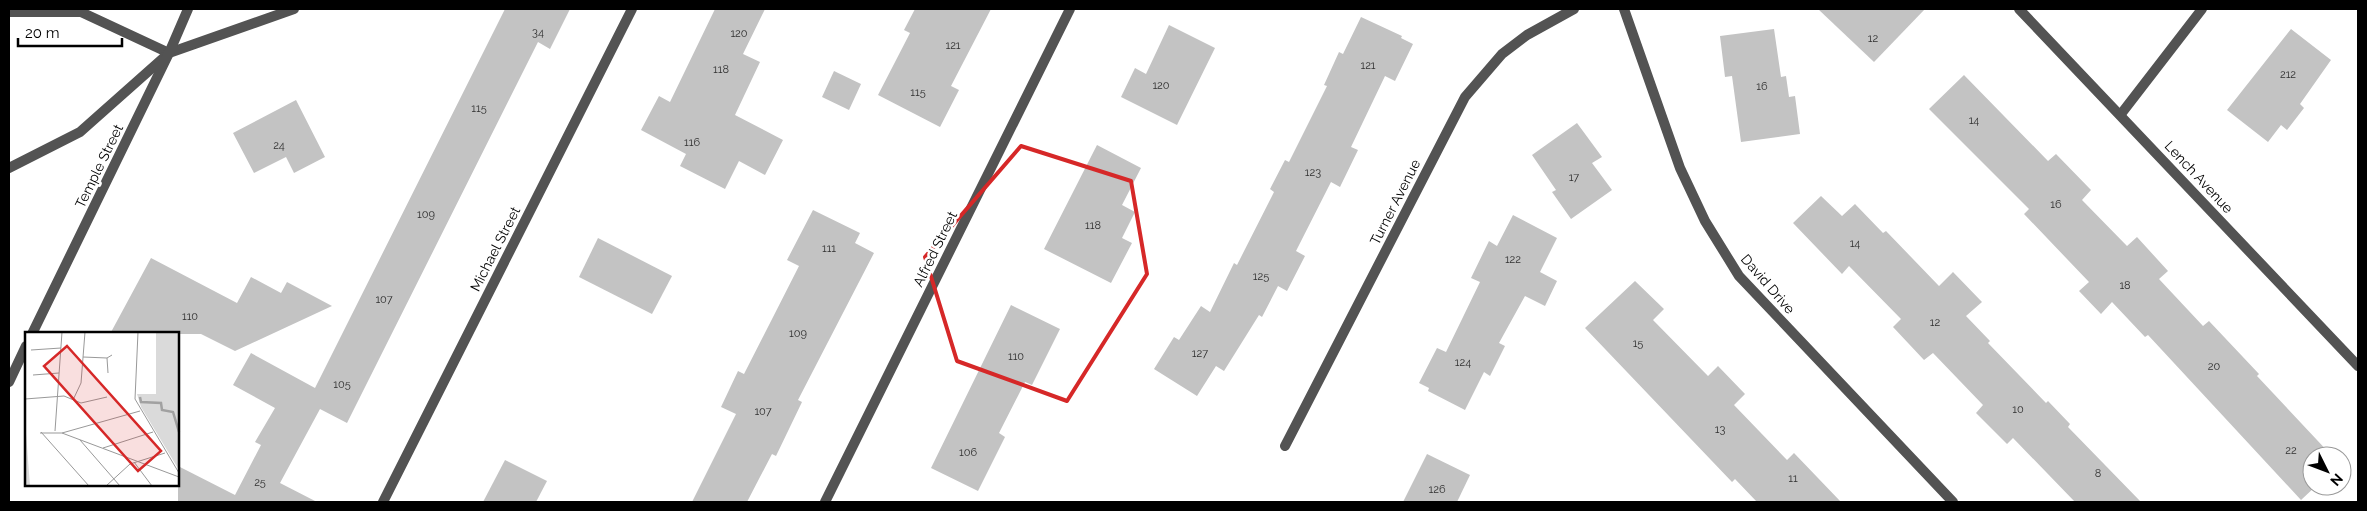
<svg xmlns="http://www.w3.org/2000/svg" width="2367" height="511" viewBox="0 0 2367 511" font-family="Raleway,sans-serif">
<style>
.building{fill:#c3c3c3}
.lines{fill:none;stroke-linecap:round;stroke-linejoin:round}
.minor{stroke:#535353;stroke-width:10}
.marked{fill:none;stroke:#d62828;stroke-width:4;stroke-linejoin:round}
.labels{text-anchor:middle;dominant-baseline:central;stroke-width:5;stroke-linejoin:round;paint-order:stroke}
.number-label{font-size:11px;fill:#313131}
.street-label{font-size:14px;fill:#000;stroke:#fff}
.inset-river{fill:none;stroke:#a1a1a1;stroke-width:2.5}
.inset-road{fill:none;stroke:#999;stroke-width:1}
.view{fill:#d62828;fill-opacity:0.15;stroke:#d62828;stroke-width:2.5}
.inset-edge{fill:none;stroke:#000;stroke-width:2.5}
</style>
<rect width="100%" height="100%" fill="#fff"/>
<g class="building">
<path d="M 505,9 L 570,9 L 550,49 L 538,42 L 347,423 L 320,409 L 280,483 L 317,502 L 178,502 L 178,466 L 235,495 L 261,445 L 255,442 L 275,408 L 233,385 L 251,353 L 315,388 Z"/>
<path d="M 715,9 L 765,9 L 743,54 L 760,62 L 735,115 L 783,140 L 765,175 L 739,161 L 725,189 L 680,166 L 686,154 L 641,130 L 659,96 L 670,102 Z"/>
<path d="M 915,9 L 991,9 L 951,86 L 959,90 L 940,127 L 878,95 L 910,33 L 904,30 Z"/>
<path d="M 1818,9 L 1925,9 L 1874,62 Z"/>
<path d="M 1361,17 L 1402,36 L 1401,38 L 1413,44 L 1395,81 L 1385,76 L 1351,147 L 1358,150 L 1340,187 L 1331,182 L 1296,251 L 1305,256 L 1287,291 L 1278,286 L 1262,317 L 1259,315 L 1224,371 L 1216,366 L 1197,396 L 1154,369 L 1174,337 L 1179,340 L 1201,306 L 1210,312 L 1234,263 L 1237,265 L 1274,192 L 1270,189 L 1285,160 L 1289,162 L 1327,86 L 1324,85 L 1339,52 L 1343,54 Z"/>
<path d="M 1169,25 L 1215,48 L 1177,125 L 1121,97 L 1135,68 L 1146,74 Z"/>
<path d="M 1774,29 L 1781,77 L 1786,76 L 1789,97 L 1795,96 L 1800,134 L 1741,142 L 1732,76 L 1725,77 L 1720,36 Z"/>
<path d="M 2291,29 L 2331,60 L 2300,104 L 2304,108 L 2287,130 L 2281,125 L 2268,142 L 2227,110 Z"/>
<path d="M 834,71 L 861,84 L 849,110 L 822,97 Z"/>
<path d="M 1964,75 L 2048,161 L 2056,154 L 2091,190 L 2082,200 L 2127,246 L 2137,237 L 2168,271 L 2159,279 L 2203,326 L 2209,321 L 2259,374 L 2257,376 L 2332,456 L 2312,456 L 2312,486 L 2316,486 L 2301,500 L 2148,335 L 2145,337 L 2112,302 L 2101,314 L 2079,291 L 2089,282 L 2024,214 L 2029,209 L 1929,109 Z"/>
<path d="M 296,100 L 325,157 L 294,173 L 286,157 L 254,173 L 233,133 Z"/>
<path d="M 1577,123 L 1602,157 L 1592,163 L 1612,190 L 1571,219 L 1552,192 L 1556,190 L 1532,155 Z"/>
<path d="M 1097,145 L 1141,168 L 1122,205 L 1135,212 L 1122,238 L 1132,243 L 1111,283 L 1044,249 Z"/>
<path d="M 1821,196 L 1842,216 L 1855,204 L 1883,233 L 1886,231 L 1939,286 L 1953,272 L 1982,302 L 1966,316 L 1990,341 L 1988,343 L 2046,403 L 2048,401 L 2070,424 L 2068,427 L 2141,502 L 2075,502 L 2013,438 L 2007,444 L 1976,413 L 1983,405 L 1933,353 L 1924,360 L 1893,327 L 1901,319 L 1849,266 L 1842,274 L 1793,223 Z"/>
<path d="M 813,210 L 860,233 L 855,243 L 874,253 L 798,400 L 802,402 L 776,456 L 772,454 L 747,502 L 692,502 L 736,414 L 721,407 L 738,371 L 744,374 L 799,266 L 787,260 Z"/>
<path d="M 1513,215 L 1557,238 L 1540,272 L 1557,281 L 1545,306 L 1525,296 L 1499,343 L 1505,346 L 1490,376 L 1484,372 L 1465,410 L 1428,391 L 1429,388 L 1419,383 L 1437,348 L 1446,352 L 1480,282 L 1471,278 L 1489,241 L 1497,246 Z"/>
<path d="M 598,238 L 672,276 L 652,314 L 579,277 Z"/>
<path d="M 151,258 L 237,303 L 251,277 L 281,293 L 287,282 L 332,306 L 235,351 L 201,334 L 110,334 Z"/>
<path d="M 1635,281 L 1664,309 L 1653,320 L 1708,376 L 1718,366 L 1745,394 L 1734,405 L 1787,460 L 1794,453 L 1841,502 L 1757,502 L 1735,479 L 1732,482 L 1585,328 Z"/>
<path d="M 1011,305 L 1060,329 L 1032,385 L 1025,382 L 999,433 L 1005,437 L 978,491 L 931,468 Z"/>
<path d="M 1427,454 L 1470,475 L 1457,502 L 1403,502 Z"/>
<path d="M 505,460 L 547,481 L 536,502 L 483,502 Z"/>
</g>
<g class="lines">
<g class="minor">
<path d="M 1624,9 L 1680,168 L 1705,221 L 1739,276 L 1953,502"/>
<path d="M 2019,9 L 2358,366"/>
<path d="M 9,12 L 81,12 L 169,53"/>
<path d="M 2121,114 L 2202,9"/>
<path d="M 9,168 L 80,132 L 169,53 L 294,9"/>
<path d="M 32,334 L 169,53 L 188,9"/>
<path d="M 9,382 L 26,346"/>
<path d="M 1285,446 L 1465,97 L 1502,54 L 1527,35 L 1574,9"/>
<path d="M 383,502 L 632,9"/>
<path d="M 825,502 L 1070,9"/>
</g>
</g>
<path class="marked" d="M 1021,146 L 1131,181 L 1147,274 L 1067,401 L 957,361 L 925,257 Z"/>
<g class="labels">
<g class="number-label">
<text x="538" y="32">34</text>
<text x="739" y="33">120</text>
<text x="1873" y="38">12</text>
<text x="953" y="45">121</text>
<text x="1368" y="65">121</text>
<text x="721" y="69">118</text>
<text x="2288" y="74">212</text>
<text x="1161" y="85">120</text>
<text x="1762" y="86">16</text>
<text x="918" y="92">115</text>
<text x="479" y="108">115</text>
<text x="1974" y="120">14</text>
<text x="692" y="142">116</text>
<text x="279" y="145">24</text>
<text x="1313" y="172">123</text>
<text x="1574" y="177">17</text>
<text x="2056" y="204">16</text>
<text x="426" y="214">109</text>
<text x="1093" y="225">118</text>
<text x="1855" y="243">14</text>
<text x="829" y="248">111</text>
<text x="1513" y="259">122</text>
<text x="1261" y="276">125</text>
<text x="2125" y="285">18</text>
<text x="384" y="299">107</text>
<text x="190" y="316">110</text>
<text x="1935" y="322">12</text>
<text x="798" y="333">109</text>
<text x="1638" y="343">15</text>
<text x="1200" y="353">127</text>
<text x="1016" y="356">110</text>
<text x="1463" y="362">124</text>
<text x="2214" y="366">20</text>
<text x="342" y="384">105</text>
<text x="2018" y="409">10</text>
<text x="763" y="411">107</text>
<text x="1720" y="429">13</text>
<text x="2291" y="450">22</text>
<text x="968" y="452">106</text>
<text x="2098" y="473">8</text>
<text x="1793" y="478">11</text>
<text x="260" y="482">25</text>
<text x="1437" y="489">126</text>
</g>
<g class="street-label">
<text transform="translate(99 166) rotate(-64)">Temple Street</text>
<text transform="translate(2199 177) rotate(47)">Lench Avenue</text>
<text transform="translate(1395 202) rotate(-63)">Turner Avenue</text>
<text transform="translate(495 249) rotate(-63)">Michael Street</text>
<text transform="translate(935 249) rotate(-64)">Alfred Street</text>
<text transform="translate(1768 284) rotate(49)">David Drive</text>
</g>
</g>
<g transform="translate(25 332)">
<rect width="154" height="154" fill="#fff"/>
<path d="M 0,88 L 5,154 L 0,154 Z" fill="#dadada"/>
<path d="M 131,0 L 154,0 L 154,138 L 116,75 L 112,62 L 131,62 Z" fill="#dadada"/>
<path class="inset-river" d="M 115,65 L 116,70 L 136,71 L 137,78 L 148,80 L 154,100"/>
<path class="inset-road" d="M 113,0 L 110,67 L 154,141M 6,18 L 36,16M 58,25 L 82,26 L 87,23M 82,26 L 83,41M 8,43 L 34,41M 0,67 L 39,64 L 56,71 L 82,65M 48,68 L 56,51 L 60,0M 30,99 L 37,0M 16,100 L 64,154M 15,101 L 37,101 L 154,145M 37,101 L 115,79M 55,108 L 95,154M 78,116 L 128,100M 109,130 L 127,154M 81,154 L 105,132 L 140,121"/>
<path class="view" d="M 42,14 L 136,119 L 113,139 L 19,34 Z"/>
<rect width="154" height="154" class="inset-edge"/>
</g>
<rect width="2367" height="511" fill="none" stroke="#000000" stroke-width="20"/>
<g transform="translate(2327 471) rotate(132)"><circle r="24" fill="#ffffff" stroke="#999999"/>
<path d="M0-4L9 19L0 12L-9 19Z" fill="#000000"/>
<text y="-8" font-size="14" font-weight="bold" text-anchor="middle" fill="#000000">N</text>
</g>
<path d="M18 38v8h104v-8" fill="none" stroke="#000000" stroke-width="2.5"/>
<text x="25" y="38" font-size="15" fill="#000000" stroke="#ffffff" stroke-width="4" paint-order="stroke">20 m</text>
</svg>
